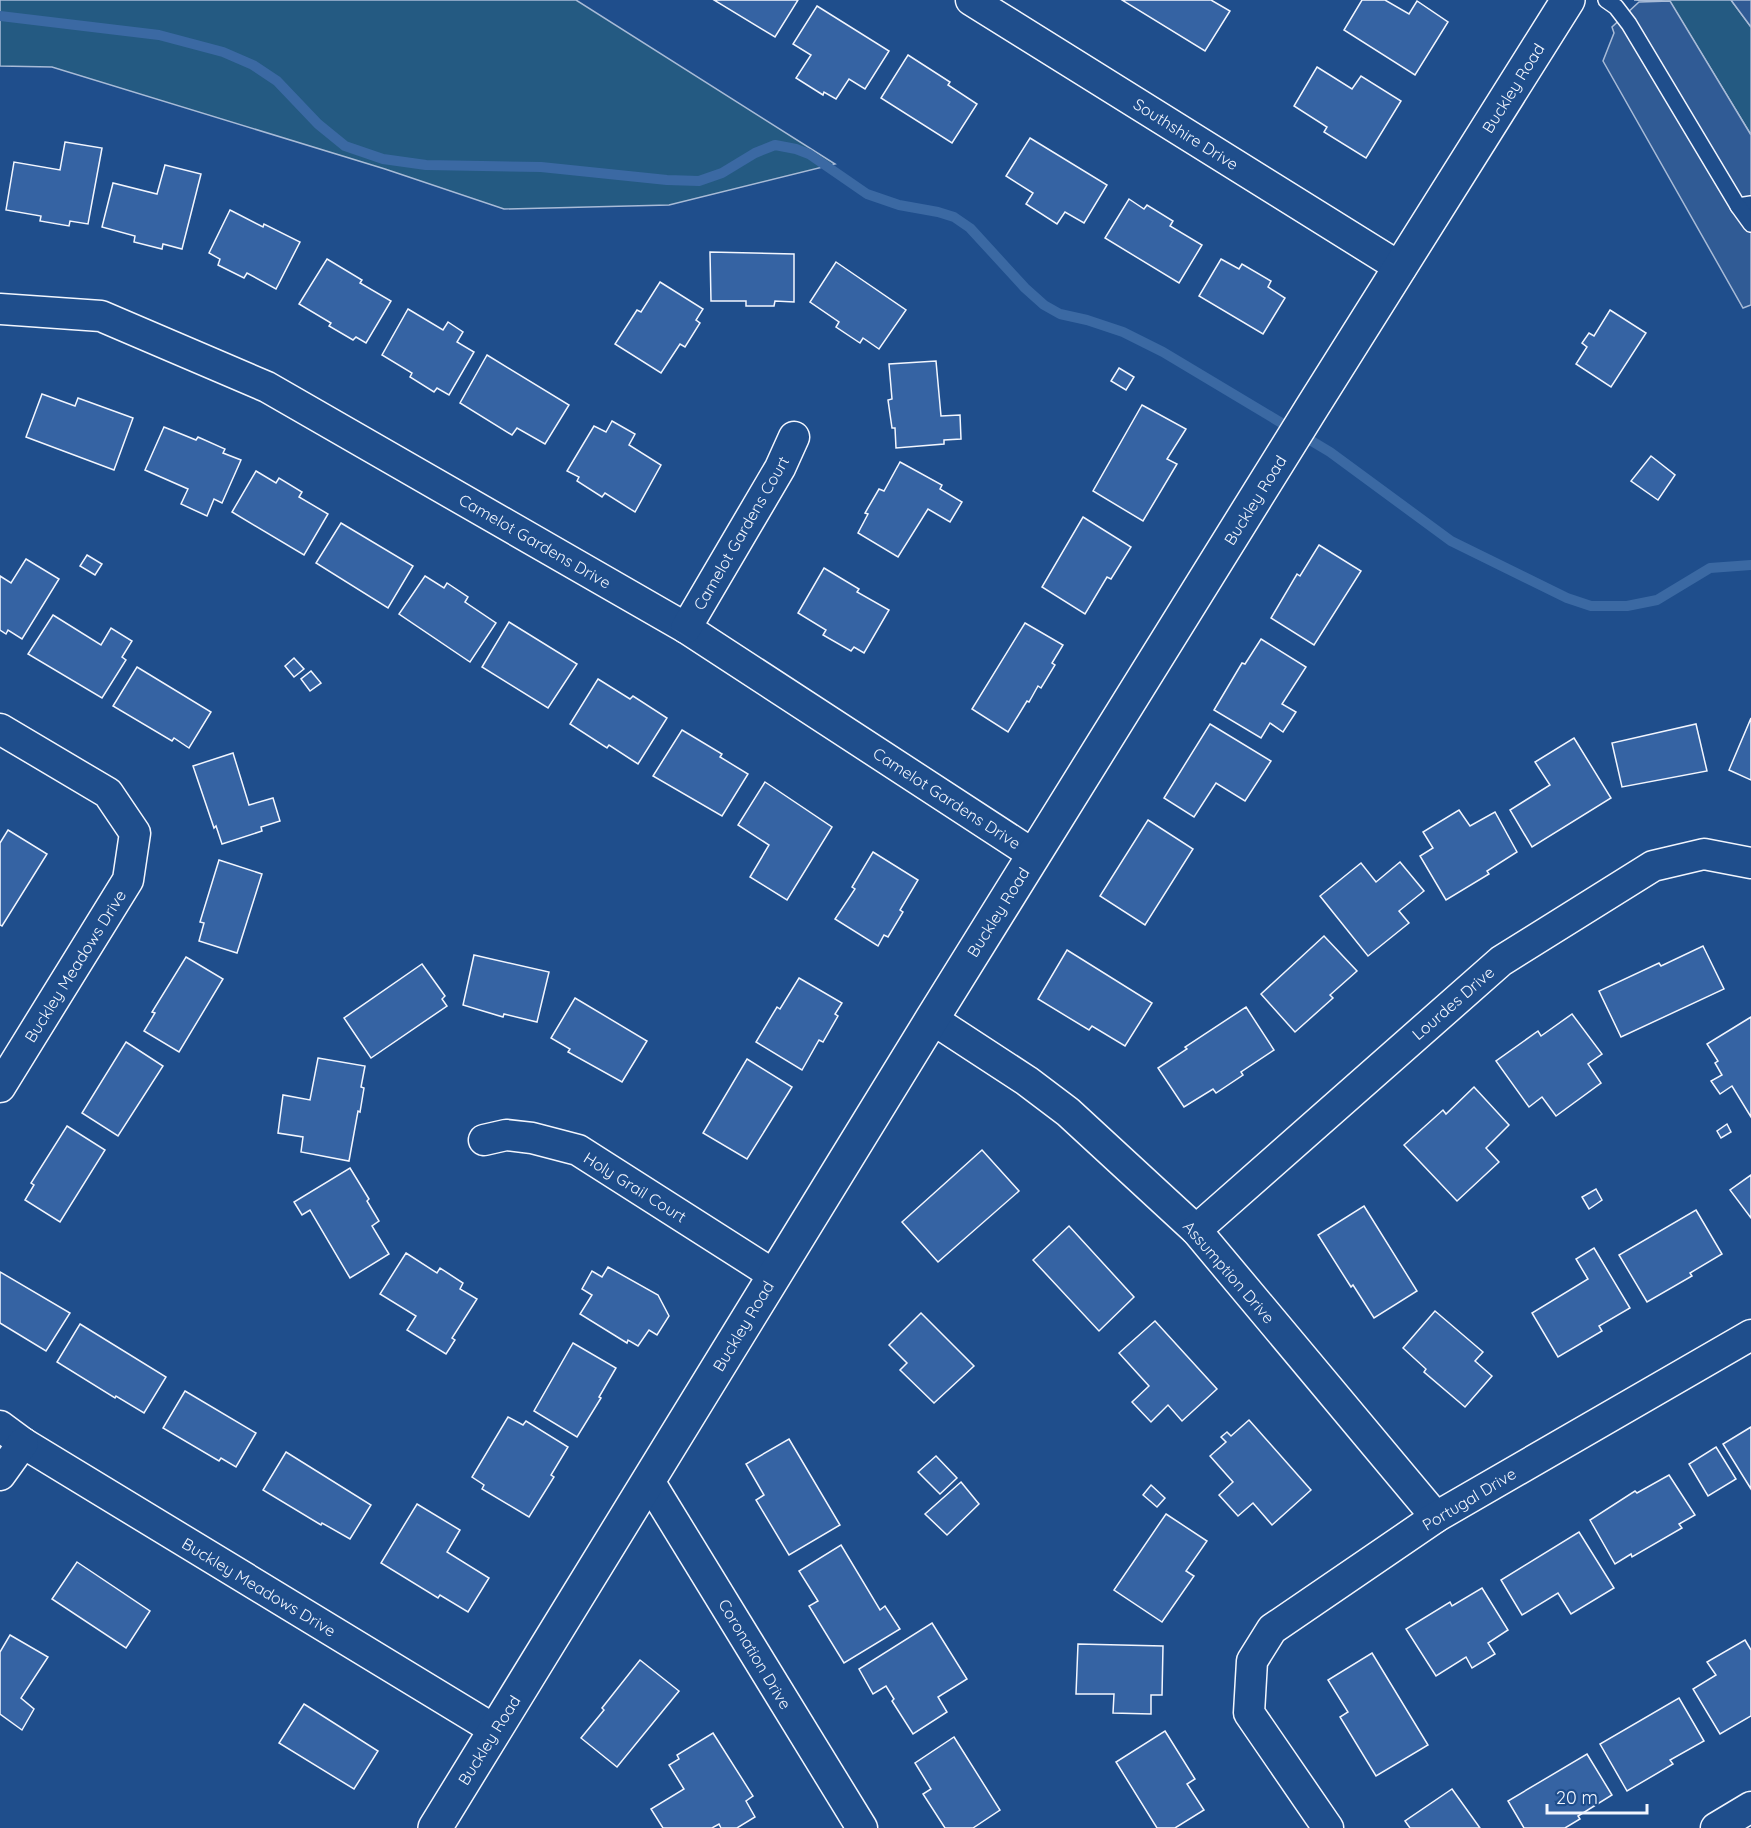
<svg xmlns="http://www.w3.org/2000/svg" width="1751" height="1828" viewBox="0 0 1751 1828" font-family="Quicksand,sans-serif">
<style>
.green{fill:#245a82;stroke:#a8bbd7;stroke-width:1.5}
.parking{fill:#305b95;stroke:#a8bbd7;stroke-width:1.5}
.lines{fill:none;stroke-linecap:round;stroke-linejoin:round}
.stream{stroke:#3b69a3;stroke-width:10}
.building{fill:#3563a3;stroke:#f2f6ff;stroke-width:1.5}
.lane-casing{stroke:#f2f6ff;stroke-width:18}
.street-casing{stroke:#f2f6ff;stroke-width:33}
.secondary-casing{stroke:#f2f6ff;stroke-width:36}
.lane{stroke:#1f4e8c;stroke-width:15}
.street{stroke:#1f4e8c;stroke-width:30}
.secondary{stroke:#1f4e8c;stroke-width:33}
.labels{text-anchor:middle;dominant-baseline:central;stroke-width:4.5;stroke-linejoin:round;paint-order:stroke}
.street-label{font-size:16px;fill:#f2f6ff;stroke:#1f4e8c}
</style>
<rect width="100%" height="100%" fill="#1f4e8c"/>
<g class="green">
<path d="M 0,0 L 576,0 L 835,164 L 669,205 L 504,209 L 385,169 L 52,67 L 0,66 Z"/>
<path d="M 1634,0 L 1731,0 L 1751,27 L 1751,135 L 1670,2 Z"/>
</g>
<g class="parking">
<path d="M 1731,0 L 1751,0 L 1751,27 Z"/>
<path d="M 1670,1 L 1751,135 L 1751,305 L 1743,308 L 1603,61 L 1614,33 L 1612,27 L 1639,2 Z"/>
</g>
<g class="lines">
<path class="stream" d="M 0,16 L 159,35 L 223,52 L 253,65 L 277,81 L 318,124 L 345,146 L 383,159 L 426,165 L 541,167 L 667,180 L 699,181 L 722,173 L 755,153 L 775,145 L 796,149 L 809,154 L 867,194 L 899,205 L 938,212 L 954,217 L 970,228 L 1025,288 L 1044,305 L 1060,314 L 1087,320 L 1123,332 L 1163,352 L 1330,452 L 1451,541 L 1567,598 L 1591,606 L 1627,606 L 1657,600 L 1710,568 L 1751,565"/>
</g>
<g class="building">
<path d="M 714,0 L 798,0 L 775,37 Z"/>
<path d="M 1122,0 L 1211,0 L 1230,11 L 1205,51 Z"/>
<path d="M 1362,0 L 1385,0 L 1409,14 L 1417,1 L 1448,22 L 1415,75 L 1344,30 Z"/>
<path d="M 817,6 L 889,51 L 865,89 L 849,79 L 836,99 L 824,92 L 823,95 L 796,78 L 811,55 L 793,44 Z"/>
<path d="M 908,55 L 950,82 L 948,85 L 977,104 L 952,143 L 881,98 Z"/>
<path d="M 1317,67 L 1352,89 L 1361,76 L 1401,101 L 1366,158 L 1324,132 L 1327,127 L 1294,106 Z"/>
<path d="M 1030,138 L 1107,185 L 1084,223 L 1065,212 L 1057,224 L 1026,204 L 1033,193 L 1006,176 Z"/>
<path d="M 65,142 L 102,148 L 88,224 L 70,221 L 69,226 L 40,221 L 41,216 L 6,210 L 14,162 L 60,170 Z"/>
<path d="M 165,165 L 201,174 L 182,249 L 163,244 L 162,249 L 134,242 L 135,236 L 102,227 L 113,183 L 157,194 Z"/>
<path d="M 1129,199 L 1144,209 L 1147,205 L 1173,221 L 1170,226 L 1202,245 L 1179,283 L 1105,238 Z"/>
<path d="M 230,210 L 263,227 L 264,224 L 300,242 L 276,289 L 247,273 L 244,278 L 218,265 L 220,259 L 209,253 Z"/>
<path d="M 710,252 L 794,254 L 794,302 L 775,301 L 774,306 L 746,306 L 746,301 L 711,301 Z"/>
<path d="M 327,259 L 362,280 L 360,283 L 391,301 L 366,343 L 356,337 L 353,340 L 329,326 L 331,323 L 299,304 Z"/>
<path d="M 1221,259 L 1239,269 L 1242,264 L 1271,281 L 1268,287 L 1285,298 L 1263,334 L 1199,296 Z"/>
<path d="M 836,262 L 906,310 L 879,349 L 863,338 L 860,343 L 836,327 L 839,322 L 810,302 Z"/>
<path d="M 660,282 L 703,309 L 696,320 L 700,323 L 685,347 L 680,344 L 661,373 L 615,344 L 637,310 L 641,312 Z"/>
<path d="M 408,309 L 443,330 L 448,322 L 463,332 L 457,342 L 474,352 L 449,395 L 437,388 L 434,392 L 410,377 L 412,373 L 382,355 Z"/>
<path d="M 1610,310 L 1646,333 L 1611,387 L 1576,364 L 1587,347 L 1582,343 L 1589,333 L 1594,336 Z"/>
<path d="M 487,355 L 569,405 L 545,444 L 517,428 L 512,435 L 460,403 Z"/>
<path d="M 936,361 L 941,416 L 960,415 L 961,439 L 944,440 L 944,444 L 896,448 L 895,428 L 892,428 L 888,400 L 892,399 L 889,364 Z"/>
<path d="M 1119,368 L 1134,377 L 1126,390 L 1111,381 Z"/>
<path d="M 42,394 L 75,406 L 78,398 L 133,418 L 114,470 L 26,437 Z"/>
<path d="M 1142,405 L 1186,429 L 1167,459 L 1177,464 L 1143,521 L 1093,491 Z"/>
<path d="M 612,421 L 635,434 L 629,445 L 661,465 L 635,512 L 605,493 L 602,497 L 577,481 L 579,477 L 567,471 L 594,426 L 606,432 Z"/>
<path d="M 164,427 L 196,440 L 198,437 L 225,449 L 223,453 L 241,460 L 222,503 L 214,499 L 207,516 L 181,504 L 188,489 L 145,470 Z"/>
<path d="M 1651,456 L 1675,475 L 1658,500 L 1631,481 Z"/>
<path d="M 900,462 L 942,485 L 940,489 L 962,502 L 950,522 L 928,509 L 898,557 L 858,533 L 868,514 L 865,513 L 879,489 L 884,491 Z"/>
<path d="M 256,471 L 276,483 L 279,478 L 302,492 L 299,497 L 328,514 L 304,555 L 232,512 Z"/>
<path d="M 1083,517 L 1131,547 L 1111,579 L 1107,577 L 1085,614 L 1042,587 Z"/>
<path d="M 341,523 L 413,566 L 388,608 L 316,563 Z"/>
<path d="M 1319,545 L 1361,571 L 1314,645 L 1271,618 L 1297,574 L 1300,576 Z"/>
<path d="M 87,555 L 102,564 L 95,575 L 80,566 Z"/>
<path d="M 26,559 L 59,579 L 22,639 L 8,630 L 6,634 L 0,630 L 0,576 L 11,583 Z"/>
<path d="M 824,568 L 859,589 L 857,592 L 889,610 L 864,653 L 854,647 L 851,651 L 823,635 L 826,630 L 798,613 Z"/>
<path d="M 425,576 L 444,588 L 447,583 L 468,597 L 465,602 L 496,623 L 470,662 L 399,614 Z"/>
<path d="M 53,615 L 101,645 L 111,628 L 132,641 L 122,657 L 126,660 L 102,698 L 28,654 Z"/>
<path d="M 509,622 L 577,664 L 548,708 L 482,667 Z"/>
<path d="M 1025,623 L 1063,645 L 1052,663 L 1055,665 L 1041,688 L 1038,686 L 1029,702 L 1027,701 L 1008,732 L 972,709 Z"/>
<path d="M 1261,639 L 1306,667 L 1282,704 L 1296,712 L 1283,732 L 1270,723 L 1261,738 L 1214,710 L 1242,663 L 1245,664 Z"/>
<path d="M 294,658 L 304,669 L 294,677 L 285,666 Z"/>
<path d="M 137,667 L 211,712 L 189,748 L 174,738 L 172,741 L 113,706 Z"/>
<path d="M 311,671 L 321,683 L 310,691 L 301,679 Z"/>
<path d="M 598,679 L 630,699 L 633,696 L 667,718 L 638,764 L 609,745 L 607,748 L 570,724 Z"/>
<path d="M 1751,718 L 1751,780 L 1729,770 Z"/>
<path d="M 1210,724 L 1271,761 L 1245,801 L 1216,783 L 1194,817 L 1164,798 Z"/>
<path d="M 1696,724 L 1707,771 L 1622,787 L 1612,743 Z"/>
<path d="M 682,730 L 722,754 L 720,757 L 748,774 L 722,816 L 653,776 Z"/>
<path d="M 1574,738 L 1611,798 L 1532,847 L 1510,810 L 1550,785 L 1535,762 Z"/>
<path d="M 233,753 L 249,805 L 273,798 L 280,821 L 261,827 L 262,831 L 222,844 L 216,826 L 214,828 L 193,766 Z"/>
<path d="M 765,782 L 832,827 L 787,900 L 750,877 L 769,845 L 738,825 Z"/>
<path d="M 1459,810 L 1470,826 L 1495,812 L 1517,852 L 1487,871 L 1489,874 L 1446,900 L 1420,856 L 1433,848 L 1423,832 Z"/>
<path d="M 1148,820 L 1193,849 L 1145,925 L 1100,896 Z"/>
<path d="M 8,830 L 47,854 L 2,926 L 0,925 L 0,843 Z"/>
<path d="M 873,852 L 918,880 L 900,910 L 903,912 L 888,937 L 884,935 L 878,946 L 835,919 L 855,889 L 852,887 Z"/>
<path d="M 219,860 L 262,874 L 237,953 L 199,941 L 204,923 L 200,922 Z"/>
<path d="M 1400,862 L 1424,891 L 1399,911 L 1409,923 L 1368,956 L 1320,896 L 1361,863 L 1376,882 Z"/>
<path d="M 1324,936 L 1357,971 L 1330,995 L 1333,998 L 1295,1032 L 1261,994 Z"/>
<path d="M 1703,946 L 1724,989 L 1621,1037 L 1599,991 L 1659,963 L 1661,966 Z"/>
<path d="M 1067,950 L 1152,1003 L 1125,1046 L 1092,1026 L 1089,1030 L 1038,999 Z"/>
<path d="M 474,955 L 549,972 L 537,1022 L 504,1014 L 503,1017 L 463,1005 Z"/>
<path d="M 186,957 L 223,979 L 179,1052 L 144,1031 L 155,1013 L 152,1012 Z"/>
<path d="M 422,964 L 445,996 L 442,999 L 447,1006 L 371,1058 L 344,1018 Z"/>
<path d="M 799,978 L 842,1003 L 835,1014 L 838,1016 L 823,1042 L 819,1040 L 802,1070 L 756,1042 L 777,1007 L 780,1009 Z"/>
<path d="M 575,998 L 647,1041 L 622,1082 L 568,1052 L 570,1049 L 551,1038 Z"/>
<path d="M 1246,1007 L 1274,1050 L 1241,1072 L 1243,1075 L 1216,1093 L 1213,1089 L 1184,1107 L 1158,1068 L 1187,1049 L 1185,1047 Z"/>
<path d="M 1572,1014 L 1602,1054 L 1588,1064 L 1601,1083 L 1556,1116 L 1542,1097 L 1529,1107 L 1496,1061 L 1538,1031 L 1541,1036 Z"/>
<path d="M 1751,1017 L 1751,1117 L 1732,1086 L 1720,1094 L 1711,1081 L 1722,1075 L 1715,1063 L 1718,1061 L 1707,1044 Z"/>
<path d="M 126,1042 L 163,1066 L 118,1136 L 82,1113 Z"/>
<path d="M 318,1058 L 365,1066 L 361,1087 L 364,1088 L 360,1112 L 358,1111 L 349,1161 L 301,1152 L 303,1137 L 278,1133 L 283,1095 L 310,1100 Z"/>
<path d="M 747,1059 L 792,1087 L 747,1159 L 703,1133 Z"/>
<path d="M 1474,1087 L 1509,1125 L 1486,1148 L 1499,1162 L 1457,1201 L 1404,1145 L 1443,1110 L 1446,1114 Z"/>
<path d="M 1727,1124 L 1731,1132 L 1721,1138 L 1717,1131 Z"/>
<path d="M 67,1126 L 105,1150 L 60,1222 L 25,1200 L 34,1185 L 31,1183 Z"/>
<path d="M 982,1150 L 1019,1191 L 938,1262 L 902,1222 Z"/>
<path d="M 350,1168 L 369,1199 L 367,1201 L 379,1221 L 372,1226 L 389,1254 L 350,1278 L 310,1210 L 302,1215 L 294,1202 Z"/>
<path d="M 1751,1175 L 1751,1218 L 1730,1190 Z"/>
<path d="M 1596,1189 L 1602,1200 L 1589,1209 L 1582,1197 Z"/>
<path d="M 1364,1206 L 1417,1291 L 1374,1318 L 1353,1285 L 1351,1287 L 1318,1235 Z"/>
<path d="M 1696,1210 L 1722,1254 L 1690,1273 L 1692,1276 L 1647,1302 L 1619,1255 Z"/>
<path d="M 1069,1226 L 1134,1297 L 1099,1331 L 1033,1260 Z"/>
<path d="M 1594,1248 L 1630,1308 L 1599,1326 L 1602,1331 L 1558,1357 L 1532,1313 L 1588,1279 L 1576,1259 Z"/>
<path d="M 406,1253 L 437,1273 L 440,1268 L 463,1283 L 460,1289 L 477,1299 L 452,1338 L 455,1340 L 446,1354 L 407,1330 L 416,1316 L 380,1294 Z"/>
<path d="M 608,1267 L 658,1295 L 669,1316 L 657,1335 L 649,1330 L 638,1346 L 628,1340 L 627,1343 L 580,1314 L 592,1295 L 582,1289 L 592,1271 L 602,1277 Z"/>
<path d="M 0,1272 L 70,1313 L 46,1351 L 0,1323 Z"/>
<path d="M 1435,1311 L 1483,1352 L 1475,1361 L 1492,1376 L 1465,1407 L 1424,1372 L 1426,1369 L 1403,1348 Z"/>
<path d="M 921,1313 L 974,1366 L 934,1403 L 900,1370 L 907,1363 L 889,1345 Z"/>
<path d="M 1155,1321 L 1217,1389 L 1182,1421 L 1168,1405 L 1151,1422 L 1132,1402 L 1149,1386 L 1119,1353 Z"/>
<path d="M 80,1324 L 166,1377 L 144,1413 L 116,1396 L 115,1398 L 57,1362 Z"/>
<path d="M 573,1343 L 616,1368 L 599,1397 L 601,1398 L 577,1437 L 534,1411 Z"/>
<path d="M 185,1391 L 256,1433 L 236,1467 L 221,1458 L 219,1461 L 163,1428 Z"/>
<path d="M 508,1417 L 523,1425 L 526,1421 L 568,1447 L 551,1475 L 554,1477 L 529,1517 L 482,1489 L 484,1485 L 472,1477 Z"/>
<path d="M 1249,1420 L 1311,1490 L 1272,1525 L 1253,1503 L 1238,1516 L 1219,1495 L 1233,1482 L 1210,1456 L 1226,1442 L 1221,1437 L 1227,1432 L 1231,1436 Z"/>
<path d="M 1751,1427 L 1751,1489 L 1723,1444 Z"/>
<path d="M 789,1439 L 840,1525 L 789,1555 L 756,1500 L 764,1495 L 746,1464 Z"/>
<path d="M 1716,1447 L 1736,1479 L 1708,1496 L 1689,1464 Z"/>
<path d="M 286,1452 L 371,1505 L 350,1539 L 322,1523 L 321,1525 L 263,1490 Z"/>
<path d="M 936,1456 L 957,1478 L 940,1494 L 918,1472 Z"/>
<path d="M 1669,1475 L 1695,1515 L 1679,1524 L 1682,1528 L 1632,1557 L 1631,1554 L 1615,1564 L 1590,1520 L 1635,1491 L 1637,1493 Z"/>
<path d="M 961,1482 L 979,1504 L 947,1535 L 925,1514 Z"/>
<path d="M 1151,1485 L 1165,1498 L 1157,1507 L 1143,1495 Z"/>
<path d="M 417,1504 L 460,1530 L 447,1552 L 489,1578 L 468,1612 L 440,1595 L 438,1598 L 381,1563 Z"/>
<path d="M 1166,1514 L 1207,1541 L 1186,1571 L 1194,1576 L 1162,1622 L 1114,1590 Z"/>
<path d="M 1579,1532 L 1614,1588 L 1571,1614 L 1558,1593 L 1522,1615 L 1501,1580 Z"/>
<path d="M 841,1545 L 880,1610 L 885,1606 L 900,1629 L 844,1663 L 809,1606 L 818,1601 L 799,1571 Z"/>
<path d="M 77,1562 L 150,1611 L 126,1648 L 52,1599 Z"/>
<path d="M 1482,1588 L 1508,1630 L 1488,1643 L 1495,1654 L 1472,1668 L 1466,1657 L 1436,1676 L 1406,1629 L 1450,1602 L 1452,1606 Z"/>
<path d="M 932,1623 L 967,1679 L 938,1697 L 947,1712 L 913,1734 L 892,1701 L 894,1699 L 886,1686 L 873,1694 L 859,1669 Z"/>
<path d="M 10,1635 L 48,1657 L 21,1698 L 34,1709 L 22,1730 L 0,1714 L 0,1652 Z"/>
<path d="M 1745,1640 L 1751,1650 L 1751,1716 L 1720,1734 L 1693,1689 L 1716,1675 L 1707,1662 Z"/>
<path d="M 1078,1644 L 1163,1646 L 1162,1695 L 1151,1695 L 1151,1714 L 1113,1713 L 1114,1694 L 1076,1694 Z"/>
<path d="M 1372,1653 L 1428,1745 L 1376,1776 L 1340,1717 L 1348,1712 L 1328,1680 Z"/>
<path d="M 640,1660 L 679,1691 L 617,1767 L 581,1738 L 604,1710 L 602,1708 Z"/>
<path d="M 1679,1698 L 1704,1741 L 1670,1760 L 1673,1764 L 1627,1791 L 1600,1744 Z"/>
<path d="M 304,1704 L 378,1751 L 354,1789 L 279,1743 Z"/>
<path d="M 1165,1731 L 1195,1779 L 1187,1784 L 1204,1810 L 1175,1828 L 1157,1828 L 1116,1762 Z"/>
<path d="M 713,1733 L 753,1796 L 746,1801 L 755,1817 L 737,1828 L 721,1828 L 719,1824 L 712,1828 L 663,1828 L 651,1809 L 684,1789 L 669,1765 L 679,1759 L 677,1755 Z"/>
<path d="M 954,1737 L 1000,1810 L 973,1828 L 945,1828 L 923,1794 L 931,1789 L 915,1763 Z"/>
<path d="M 1587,1754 L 1612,1795 L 1578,1816 L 1580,1819 L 1565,1828 L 1524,1828 L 1508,1801 Z"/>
<path d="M 1452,1789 L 1480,1828 L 1410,1828 L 1405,1821 Z"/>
</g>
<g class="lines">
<g class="lane-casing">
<g id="lane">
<path d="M 1606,0 L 1616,7 L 1629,24 L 1738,206 L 1751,204"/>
<path d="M 1738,206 L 1751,224"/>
</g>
</g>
<g class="street-casing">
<g id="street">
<path d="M 971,0 L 1401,268"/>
<path d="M 0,309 L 101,316 L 267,387 L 686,628 L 1034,855"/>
<path d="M 686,628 L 780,468 L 794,437"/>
<path d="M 0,729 L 108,793 L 135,833 L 128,880 L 0,1087"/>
<path d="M 932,1019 L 1027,1081 L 1068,1112 L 1196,1230 L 1436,1517"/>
<path d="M 484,1140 L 506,1135 L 532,1138 L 578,1150 L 774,1275"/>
<path d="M 1196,1230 L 1501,961 L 1653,866 L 1704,854 L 1751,863"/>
<path d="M 0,1426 L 23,1443 L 495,1730"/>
<path d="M 0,1475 L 23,1443"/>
<path d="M 649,1481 L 862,1828"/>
<path d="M 1328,1828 L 1249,1713 L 1252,1661 L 1272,1629 L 1436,1517 L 1751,1335"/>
<path d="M 1716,1828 L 1751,1807"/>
</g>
</g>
<g class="secondary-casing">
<path id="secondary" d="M 435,1828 L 932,1019 L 1311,409 L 1568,0"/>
</g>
<use href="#lane" class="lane"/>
<use href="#street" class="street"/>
<use href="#secondary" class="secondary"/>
</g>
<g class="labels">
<g class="street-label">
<text transform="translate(1513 88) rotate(-58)">Buckley Road</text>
<text transform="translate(1186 134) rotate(32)">Southshire Drive</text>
<text transform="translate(1255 500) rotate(-58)">Buckley Road</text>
<text transform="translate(741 533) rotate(-60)">Camelot Gardens Court</text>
<text transform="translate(535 541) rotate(30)">Camelot Gardens Drive</text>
<text transform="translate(947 798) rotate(33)">Camelot Gardens Drive</text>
<text transform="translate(998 912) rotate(-58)">Buckley Road</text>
<text transform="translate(75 966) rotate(-58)">Buckley Meadows Drive</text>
<text transform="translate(1453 1003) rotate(-41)">Lourdes Drive</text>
<text transform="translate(635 1187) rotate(32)">Holy Grail Court</text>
<text transform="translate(1229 1272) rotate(49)">Assumption Drive</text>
<text transform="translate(743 1326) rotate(-59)">Buckley Road</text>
<text transform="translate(1469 1499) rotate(-31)">Portugal Drive</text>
<text transform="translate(259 1587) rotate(31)">Buckley Meadows Drive</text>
<text transform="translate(755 1654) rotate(59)">Coronation Drive</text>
<text transform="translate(489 1740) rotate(-58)">Buckley Road</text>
</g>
</g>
<path d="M1547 1804v9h100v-9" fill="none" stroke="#f2f6ff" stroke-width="3"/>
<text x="1556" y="1804" font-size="18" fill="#f2f6ff" stroke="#1f4e8c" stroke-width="4.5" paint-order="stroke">20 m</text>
</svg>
